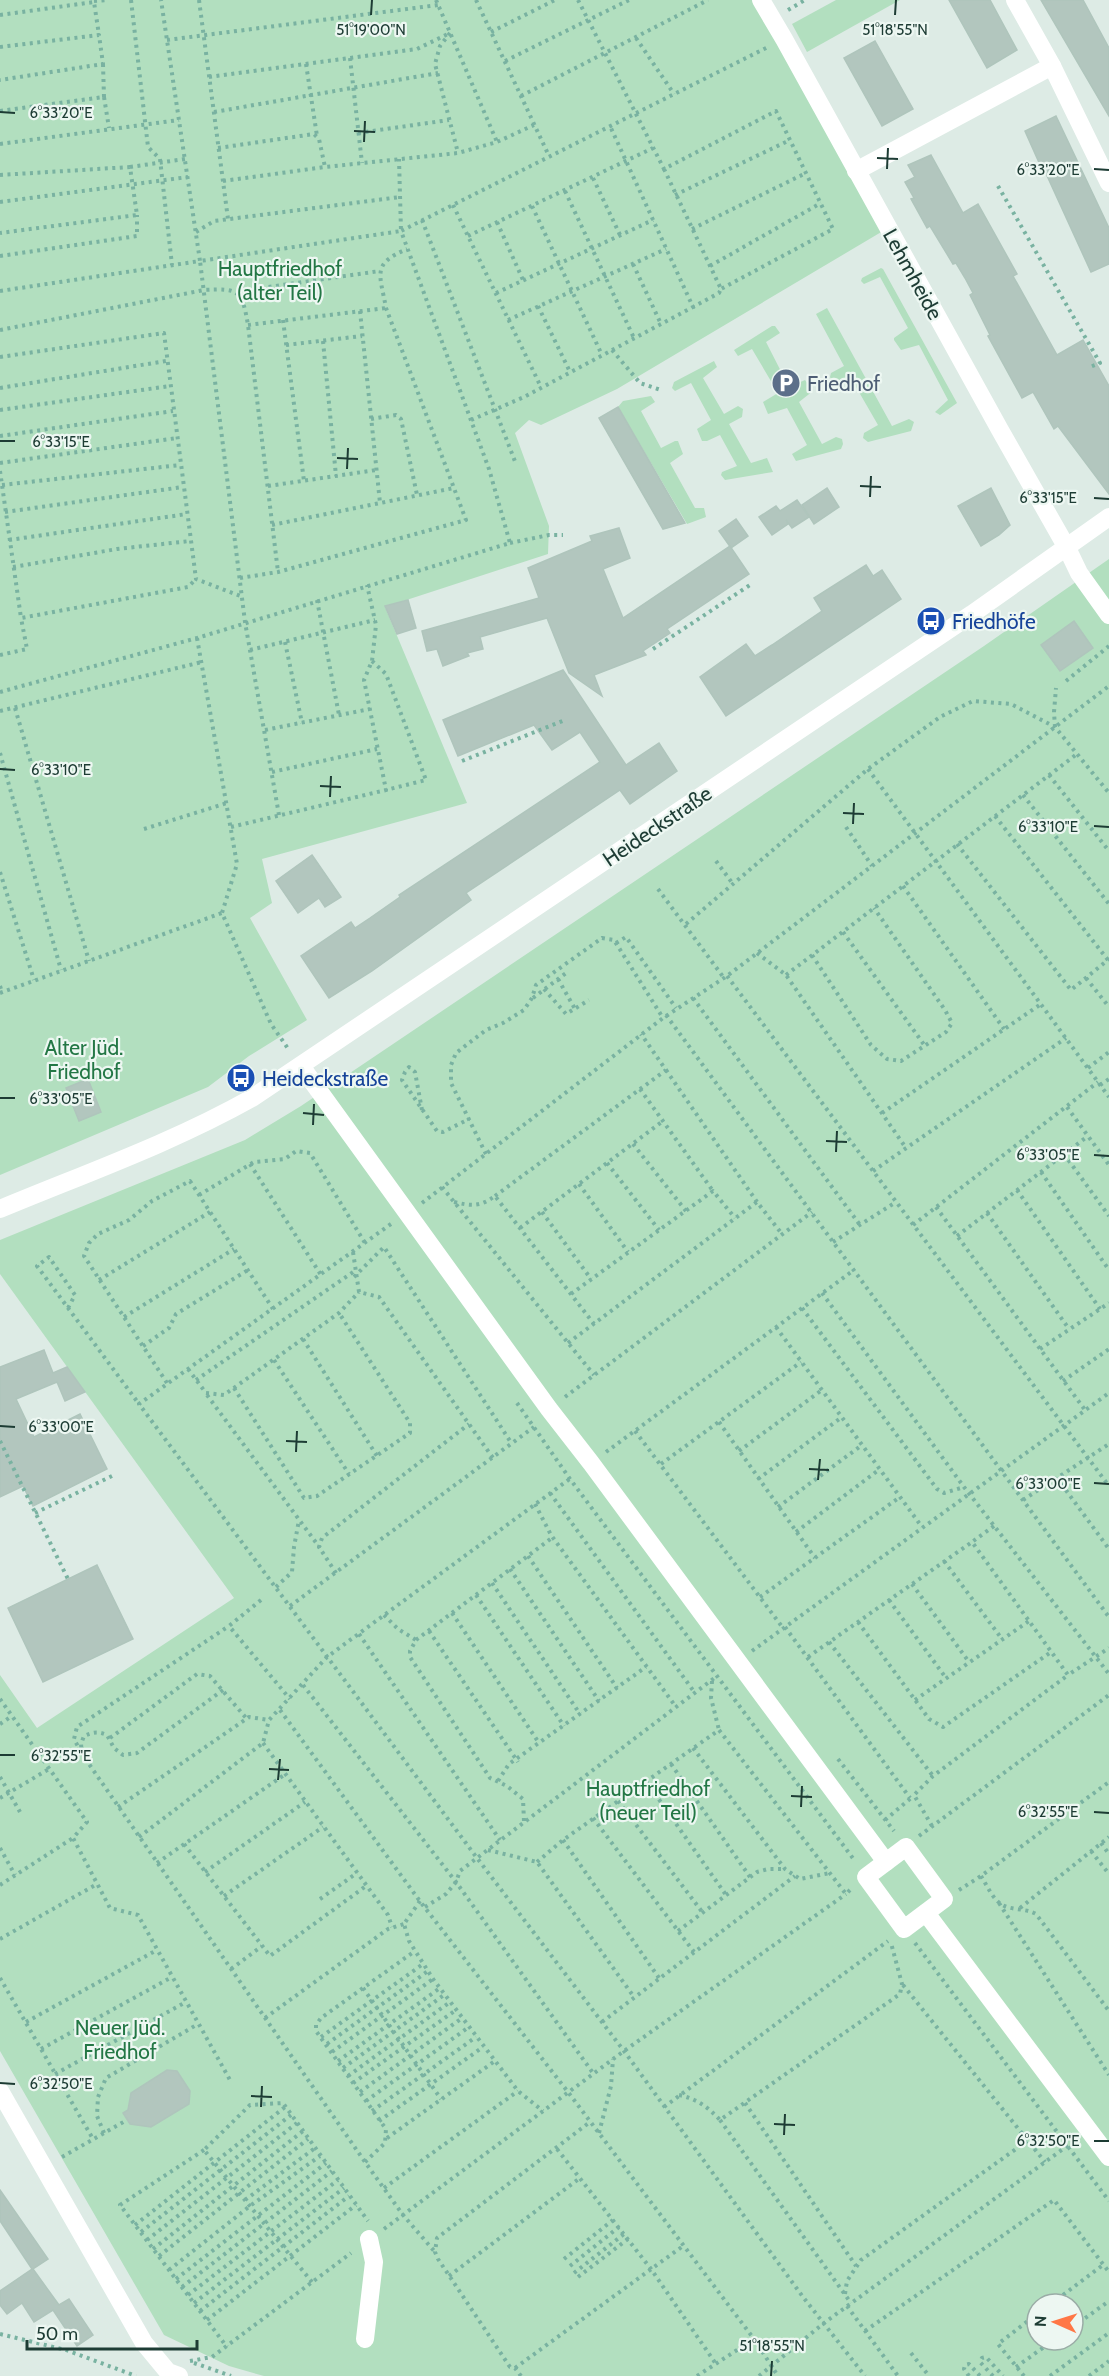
<svg xmlns="http://www.w3.org/2000/svg" width="1109" height="2376" viewBox="0 0 1109 2376" font-family="Cabin,sans-serif">
<style>
.green{fill:#b2dfbf;fill-rule:evenodd}
.building{fill:#b2c6be;stroke:#afc5bc;stroke-width:1.5}
.lines{fill:none;stroke-linecap:round;stroke-linejoin:round}
.path{stroke:#79b2a1;stroke-width:4;stroke-dasharray:3 4.5;stroke-linecap:butt}
.minor{stroke:#fff;stroke-width:18}
.ticks{fill:none;stroke:#1d3c34;stroke-width:2}
.labels{text-anchor:middle;dominant-baseline:central;stroke-width:4.5;stroke-linejoin:round;paint-order:stroke}
.park-label{font-size:21px;fill:#237745;stroke:#edf7f2}
.street-label{font-size:21px;fill:#1d3c34;stroke:#edf7f2}
.service-label{font-size:21px;fill:#4e5e75;stroke:#edf7f2;text-anchor:start}
.transit-label{font-size:21px;fill:#164399;stroke:#edf7f2;text-anchor:start}
.ticks-label{font-size:15px;text-anchor:middle;fill:#1d3c34;stroke:#edf7f2;stroke-width:4.5;stroke-linejoin:round;paint-order:stroke}
</style>
<rect width="100%" height="100%" fill="#ddebe5"/>
<g class="green">
<path d="M 0,0 L 761,0 L 888,228 L 617,389 L 541,425 L 529,420 L 515,433 L 549,526 L 548,554 L 385,607 L 467,803 L 262,859 L 272,903 L 250,918 L 307,1020 L 249,1056 L 208,1087 L 0,1175 Z"/>
<path d="M 836,0 L 900,0 L 807,52 L 792,24 Z"/>
<path d="M 881,268 L 883,269 L 957,403 L 940,415 L 935,412 L 948,400 L 919,345 L 901,350 L 894,340 L 894,338 L 908,328 L 880,277 L 864,284 L 861,281 L 862,278 Z"/>
<path d="M 827,308 L 892,426 L 909,419 L 914,422 L 911,431 L 868,442 L 863,438 L 864,433 L 878,425 L 852,380 L 839,387 L 835,387 L 830,377 L 831,373 L 844,366 L 816,314 Z"/>
<path d="M 772,326 L 775,326 L 780,333 L 766,342 L 789,387 L 805,380 L 813,391 L 799,402 L 822,444 L 836,437 L 842,439 L 843,444 L 841,449 L 796,461 L 792,454 L 807,445 L 787,408 L 768,414 L 763,402 L 778,393 L 752,349 L 738,356 L 734,350 Z"/>
<path d="M 714,361 L 717,367 L 703,378 L 724,414 L 738,406 L 743,409 L 742,417 L 729,424 L 751,463 L 767,458 L 773,472 L 725,480 L 721,475 L 722,472 L 737,466 L 720,435 L 707,441 L 702,441 L 697,429 L 711,420 L 691,383 L 675,391 L 672,388 L 674,382 Z"/>
<path d="M 651,396 L 655,402 L 641,411 L 661,448 L 675,441 L 678,441 L 683,454 L 670,463 L 695,508 L 704,508 L 706,517 L 687,524 L 618,407 L 623,401 Z"/>
<path d="M 1109,559 L 1109,2376 L 264,2376 L 229,2366 L 164,2335 L 0,2051 L 0,1675 L 37,1728 L 234,1598 L 0,1274 L 0,1240 L 245,1140 L 301,1106 L 984,646 ZM 1037,2304 L 1073,2304 L 1073,2340 L 1037,2340 Z"/>
</g>
<g class="building">
<path d="M 949,0 L 990,0 L 1017,50 L 987,68 Z"/>
<path d="M 1041,0 L 1083,0 L 1109,48 L 1109,116 Z"/>
<path d="M 875,41 L 913,109 L 882,126 L 844,58 Z"/>
<path d="M 1056,116 L 1109,228 L 1109,264 L 1091,272 L 1043,167 L 1041,167 L 1025,131 Z"/>
<path d="M 931,155 L 963,213 L 978,204 L 1017,274 L 1013,276 L 1057,355 L 1083,340 L 1109,386 L 1109,494 L 1058,426 L 1054,429 L 1033,392 L 1022,398 L 988,336 L 990,335 L 970,295 L 973,293 L 965,278 L 956,263 L 953,264 L 930,226 L 927,228 L 911,199 L 914,198 L 905,182 L 915,177 L 908,165 Z"/>
<path d="M 618,407 L 685,523 L 663,529 L 599,418 Z"/>
<path d="M 827,488 L 839,507 L 814,524 L 802,505 Z"/>
<path d="M 991,488 L 1010,525 L 999,535 L 981,546 L 958,506 Z"/>
<path d="M 797,500 L 809,517 L 792,528 L 786,520 L 788,524 L 772,535 L 759,517 L 776,506 L 780,511 Z"/>
<path d="M 736,519 L 748,536 L 731,548 L 719,531 Z"/>
<path d="M 619,528 L 630,558 L 603,569 L 623,618 L 730,546 L 749,574 L 667,629 L 670,633 L 643,651 L 646,655 L 594,675 L 602,696 L 569,673 L 547,618 L 480,637 L 483,649 L 467,653 L 469,656 L 443,666 L 437,649 L 427,651 L 422,631 L 539,598 L 528,568 L 592,541 L 590,536 Z"/>
<path d="M 866,565 L 873,576 L 882,570 L 901,599 L 726,716 L 700,677 L 746,644 L 755,656 L 772,645 L 822,611 L 814,598 Z"/>
<path d="M 408,600 L 416,628 L 397,634 L 385,606 Z"/>
<path d="M 1074,621 L 1093,648 L 1060,671 L 1041,645 Z"/>
<path d="M 563,670 L 626,765 L 659,743 L 677,771 L 630,804 L 620,790 L 466,893 L 471,900 L 372,971 L 329,998 L 301,956 L 351,922 L 355,928 L 370,918 L 400,897 L 399,895 L 600,762 L 580,732 L 552,750 L 534,725 L 458,756 L 443,720 Z"/>
<path d="M 312,855 L 341,897 L 325,907 L 319,898 L 298,913 L 276,881 Z"/>
<path d="M 88,1079 L 101,1112 L 79,1121 L 66,1088 Z"/>
<path d="M 44,1350 L 53,1373 L 67,1367 L 85,1392 L 65,1401 L 57,1382 L 16,1399 L 34,1437 L 80,1414 L 107,1469 L 33,1506 L 23,1486 L 0,1497 L 0,1367 Z"/>
<path d="M 97,1565 L 133,1639 L 43,1682 L 8,1608 Z"/>
<path d="M 167,2070 L 177,2071 L 190,2091 L 189,2104 L 151,2127 L 130,2124 L 123,2113 L 128,2110 L 131,2093 Z"/>
<path d="M 0,2190 L 48,2259 L 33,2269 L 59,2305 L 69,2299 L 93,2335 L 77,2346 L 53,2310 L 34,2322 L 22,2303 L 7,2314 L 0,2305 L 0,2291 L 32,2269 L 0,2221 Z"/>
</g>
<g class="lines">
<g class="path">
<path d="M 131,0 L 148,147 L 160,159 L 172,265"/>
<path d="M 199,0 L 228,219"/>
<path d="M 436,0 L 497,142"/>
<path d="M 476,0 L 549,156"/>
<path d="M 578,0 L 664,169 L 776,111 L 833,229 L 721,289"/>
<path d="M 94,1 L 107,0"/>
<path d="M 788,10 L 805,0"/>
<path d="M 0,15 L 94,2 L 99,35"/>
<path d="M 491,32 L 555,0"/>
<path d="M 450,33 L 440,46 L 435,64 L 458,153"/>
<path d="M 636,38 L 674,94"/>
<path d="M 167,40 L 438,5"/>
<path d="M 0,47 L 99,35 L 103,64 L 0,80"/>
<path d="M 350,58 L 362,163"/>
<path d="M 505,61 L 629,0"/>
<path d="M 306,64 L 317,136"/>
<path d="M 209,77 L 417,49 L 450,33"/>
<path d="M 521,96 L 708,0"/>
<path d="M 104,97 L 109,128"/>
<path d="M 0,111 L 104,97 L 103,64"/>
<path d="M 214,112 L 438,73"/>
<path d="M 358,133 L 449,120"/>
<path d="M 0,144 L 179,120"/>
<path d="M 218,148 L 314,134 L 319,139 L 325,167 L 458,153 L 497,142 L 534,125"/>
<path d="M 130,167 L 185,159"/>
<path d="M 664,169 L 721,289 L 719,293 L 693,307"/>
<path d="M 0,175 L 130,167 L 137,215 L 0,233"/>
<path d="M 593,178 L 620,235"/>
<path d="M 223,181 L 325,167"/>
<path d="M 998,186 L 1100,363 L 1090,367"/>
<path d="M 565,191 L 634,338"/>
<path d="M 675,195 L 790,140"/>
<path d="M 0,202 L 188,177"/>
<path d="M 453,205 L 541,387"/>
<path d="M 532,206 L 602,355"/>
<path d="M 422,220 L 516,464"/>
<path d="M 497,222 L 523,280"/>
<path d="M 692,229 L 806,173"/>
<path d="M 196,232 L 214,221 L 400,197"/>
<path d="M 468,236 L 653,148"/>
<path d="M 0,256 L 137,236 L 137,215"/>
<path d="M 633,264 L 661,324"/>
<path d="M 710,266 L 821,203"/>
<path d="M 0,291 L 200,261 L 161,0"/>
<path d="M 496,293 L 653,220"/>
<path d="M 241,297 L 254,289 L 380,271"/>
<path d="M 538,306 L 570,372"/>
<path d="M 360,311 L 380,503"/>
<path d="M 283,320 L 304,481"/>
<path d="M 508,320 L 666,249"/>
<path d="M 248,325 L 386,308"/>
<path d="M 0,330 L 204,290 C 239,288 242,290 248,325 L 278,572"/>
<path d="M 323,341 L 336,476"/>
<path d="M 286,345 L 362,336"/>
<path d="M 612,350 L 640,383 L 661,390"/>
<path d="M 0,357 L 164,333 L 196,579 L 243,597"/>
<path d="M 0,388 L 166,361"/>
<path d="M 0,410 L 170,386"/>
<path d="M 371,419 L 396,415 L 401,419 L 417,495"/>
<path d="M 471,420 L 524,397 L 693,307 L 610,126"/>
<path d="M 0,436 L 173,411"/>
<path d="M 0,463 L 177,438"/>
<path d="M 0,471 L 21,618 L 188,587 L 196,579"/>
<path d="M 2,485 L 180,465"/>
<path d="M 268,486 L 376,470"/>
<path d="M 5,512 L 183,487"/>
<path d="M 272,525 L 454,488"/>
<path d="M 9,540 L 187,514"/>
<path d="M 510,543 L 549,535 L 563,535"/>
<path d="M 13,567 L 117,549 L 190,541"/>
<path d="M 240,578 L 278,572 L 466,520 L 386,308 C 380,274 371,264 407,249"/>
<path d="M 317,600 L 339,715"/>
<path d="M 197,638 L 237,864 L 222,913 L 271,1024 L 289,1050"/>
<path d="M 285,642 L 302,723"/>
<path d="M 653,649 L 753,583"/>
<path d="M 250,650 L 375,620"/>
<path d="M 0,655 L 27,649 L 21,618"/>
<path d="M 372,661 L 386,674 L 426,780 L 386,790"/>
<path d="M 1066,681 L 1109,646"/>
<path d="M 0,692 L 197,638 L 510,543 L 489,469 L 401,231 L 768,47"/>
<path d="M 15,708 L 89,961"/>
<path d="M 0,711 L 202,662"/>
<path d="M 1055,727 L 1054,712 L 1056,688"/>
<path d="M 265,730 L 370,709"/>
<path d="M 0,753 L 61,970"/>
<path d="M 462,761 L 565,720"/>
<path d="M 868,769 L 1109,1097"/>
<path d="M 272,772 L 377,749"/>
<path d="M 1049,775 L 1109,851"/>
<path d="M 1023,795 L 1109,904"/>
<path d="M 279,815 L 245,622 L 200,261 L 401,231 L 399,159"/>
<path d="M 995,816 L 1108,960"/>
<path d="M 231,827 L 386,790 L 364,680 L 372,661 L 376,625 L 367,585"/>
<path d="M 846,827 L 872,866"/>
<path d="M 144,829 L 227,803"/>
<path d="M 957,844 L 1071,990 L 1109,959"/>
<path d="M 716,861 L 733,884"/>
<path d="M 0,872 L 34,980"/>
<path d="M 903,886 L 1004,1029"/>
<path d="M 658,889 L 724,978"/>
<path d="M 686,924 L 868,769 L 940,717 L 973,701 L 1011,704 L 1055,727 L 1109,793"/>
<path d="M 843,932 L 925,1046"/>
<path d="M 616,943 L 626,937 L 676,1008"/>
<path d="M 757,953 L 786,975 L 906,1148"/>
<path d="M 812,955 L 871,1045 L 887,1059 L 901,1061 L 946,1032 L 952,1023 L 945,1010 L 874,908"/>
<path d="M 786,975 L 1077,754"/>
<path d="M 727,976 L 1109,1486"/>
<path d="M 1086,978 L 1109,1007"/>
<path d="M 558,979 L 575,1009"/>
<path d="M 0,986 L 2,992"/>
<path d="M 544,989 L 566,1014 L 589,1000"/>
<path d="M 0,993 L 222,913"/>
<path d="M 533,998 L 566,973"/>
<path d="M 693,998 L 860,1225"/>
<path d="M 666,1015 L 1109,1617"/>
<path d="M 1088,1068 L 1109,1052"/>
<path d="M 666,1070 L 757,1202"/>
<path d="M 1100,1085 L 1109,1079"/>
<path d="M 640,1089 L 713,1191"/>
<path d="M 1067,1107 L 1109,1165"/>
<path d="M 422,1110 L 415,1072 L 409,1067 L 405,1072 L 402,1080 L 437,1131 L 443,1132 L 469,1119"/>
<path d="M 882,1113 L 1041,1004"/>
<path d="M 633,1144 L 686,1211"/>
<path d="M 486,1154 L 451,1083 L 451,1065 L 456,1053 L 486,1030 L 503,1023 L 524,1010 L 532,998 L 536,985 L 602,938 L 614,940 L 663,1018"/>
<path d="M 1064,1154 L 1109,1216"/>
<path d="M 607,1163 L 659,1230"/>
<path d="M 250,1164 L 321,1275"/>
<path d="M 873,1171 L 1066,1038"/>
<path d="M 1041,1172 L 1109,1270"/>
<path d="M 579,1184 L 628,1252"/>
<path d="M 442,1187 L 594,1375"/>
<path d="M 1017,1190 L 1100,1309"/>
<path d="M 199,1195 L 254,1162 L 285,1159 L 296,1151 L 310,1153 L 365,1243"/>
<path d="M 495,1196 L 666,1070 L 641,1034"/>
<path d="M 454,1202 C 471,1206 480,1207 495,1196 L 594,1324"/>
<path d="M 422,1203 L 663,1018 L 727,976 L 1109,686"/>
<path d="M 936,1207 L 1085,1410"/>
<path d="M 542,1212 L 591,1279"/>
<path d="M 987,1213 L 1069,1329"/>
<path d="M 391,1224 L 139,1404 L 477,1858 L 624,2051 L 803,2297 L 865,2376"/>
<path d="M 913,1225 L 1098,1082"/>
<path d="M 520,1228 L 663,1121"/>
<path d="M 957,1236 L 1088,1136"/>
<path d="M 833,1242 L 896,1202"/>
<path d="M 353,1252 L 359,1292 L 379,1297 L 493,1458"/>
<path d="M 354,1277 L 384,1247 L 512,1444"/>
<path d="M 99,1280 L 210,1212"/>
<path d="M 822,1293 L 964,1487 L 1109,1674"/>
<path d="M 571,1294 L 713,1191 L 735,1218"/>
<path d="M 68,1308 L 75,1295 L 49,1257 L 37,1266 L 139,1404"/>
<path d="M 802,1308 L 937,1489 L 944,1493 L 964,1487"/>
<path d="M 124,1317 L 234,1249"/>
<path d="M 776,1327 L 922,1527"/>
<path d="M 303,1339 L 377,1456"/>
<path d="M 568,1343 L 757,1202 L 782,1234"/>
<path d="M 143,1346 L 169,1328 L 176,1314 L 248,1270"/>
<path d="M 1040,1349 L 1109,1303"/>
<path d="M 274,1360 L 349,1474"/>
<path d="M 188,1369 L 206,1393 L 224,1395 L 339,1313 L 359,1292"/>
<path d="M 196,1380 L 356,1270"/>
<path d="M 1063,1381 L 1109,1349"/>
<path d="M 167,1383 L 84,1256 L 89,1243 L 98,1234 L 129,1220 L 152,1201 L 190,1181 L 273,1309"/>
<path d="M 234,1388 L 304,1498 L 317,1496 L 410,1433 L 410,1423 L 339,1313"/>
<path d="M 207,1395 L 320,1548"/>
<path d="M 565,1397 L 812,1212"/>
<path d="M 517,1403 L 570,1479 L 855,1861"/>
<path d="M 719,1422 L 815,1558"/>
<path d="M 635,1431 L 783,1628"/>
<path d="M 0,1441 L 68,1579"/>
<path d="M 739,1451 L 822,1390"/>
<path d="M 606,1452 L 854,1270"/>
<path d="M 661,1464 L 801,1362"/>
<path d="M 1057,1478 L 1109,1549"/>
<path d="M 758,1479 L 842,1417"/>
<path d="M 550,1493 L 695,1693"/>
<path d="M 1023,1500 L 1109,1444"/>
<path d="M 535,1504 L 551,1535 L 676,1707"/>
<path d="M 778,1507 L 862,1445"/>
<path d="M 35,1513 L 112,1476"/>
<path d="M 994,1526 L 972,1542 L 1068,1675 L 1109,1648"/>
<path d="M 796,1532 L 880,1469"/>
<path d="M 528,1556 L 617,1688"/>
<path d="M 944,1561 L 1002,1639"/>
<path d="M 510,1569 L 599,1701"/>
<path d="M 336,1573 L 319,1547 L 322,1538 L 469,1424"/>
<path d="M 492,1583 L 580,1714"/>
<path d="M 912,1584 L 969,1662"/>
<path d="M 276,1587 L 292,1572 L 294,1547 L 299,1520"/>
<path d="M 476,1595 L 564,1726"/>
<path d="M 760,1597 L 900,1497"/>
<path d="M 261,1600 L 229,1626 L 290,1699"/>
<path d="M 889,1600 L 946,1678"/>
<path d="M 290,1606 L 534,1427"/>
<path d="M 452,1613 L 539,1743"/>
<path d="M 384,1615 L 398,1629 L 416,1640"/>
<path d="M 858,1622 L 929,1719 L 943,1727 L 1051,1652"/>
<path d="M 785,1627 L 910,1798"/>
<path d="M 429,1631 L 518,1762"/>
<path d="M 359,1634 L 500,1840"/>
<path d="M 829,1642 L 933,1776"/>
<path d="M 752,1651 L 1109,1393"/>
<path d="M 808,1657 L 972,1542"/>
<path d="M 712,1681 L 711,1698 L 719,1730"/>
<path d="M 303,1685 L 456,1882 L 593,2073"/>
<path d="M 223,1690 L 137,1753 L 123,1755 L 114,1748 L 107,1735 C 98,1731 93,1732 84,1736 L 81,1744 L 82,1754 L 365,2162 L 403,2215 L 435,2252"/>
<path d="M 0,1699 L 87,1822 L 73,1838 L 110,1908 L 138,1915 L 230,2080"/>
<path d="M 915,1700 L 1029,1621"/>
<path d="M 280,1710 L 422,1904 L 568,2092 L 754,2339 L 778,2376"/>
<path d="M 0,1724 L 12,1716"/>
<path d="M 110,1738 L 197,1674 L 210,1676 L 247,1719"/>
<path d="M 263,1743 L 388,1915 L 392,1927"/>
<path d="M 693,1748 L 785,1869 L 800,1879 L 830,1873"/>
<path d="M 81,1752 L 74,1739 L 77,1727 L 229,1626"/>
<path d="M 838,1759 L 894,1831"/>
<path d="M 671,1764 L 750,1877"/>
<path d="M 0,1777 L 20,1812"/>
<path d="M 498,1781 L 509,1764 L 646,1667"/>
<path d="M 646,1781 L 726,1895"/>
<path d="M 0,1798 L 49,1769"/>
<path d="M 618,1801 L 703,1913"/>
<path d="M 118,1807 L 249,1717 L 269,1720"/>
<path d="M 593,1818 L 694,1952"/>
<path d="M 885,1820 L 911,1798"/>
<path d="M 524,1821 L 523,1799 L 507,1786 L 490,1778 L 410,1657 L 410,1651 L 416,1640 L 553,1537"/>
<path d="M 932,1826 L 914,1795 L 933,1776 L 1068,1675"/>
<path d="M 919,1836 L 1109,1695"/>
<path d="M 139,1837 L 263,1743 L 269,1720 L 327,1657 L 571,1478"/>
<path d="M 563,1840 L 659,1978"/>
<path d="M 1101,1843 L 1109,1854"/>
<path d="M 184,1844 L 270,1956 L 366,1886"/>
<path d="M 0,1848 L 15,1875"/>
<path d="M 488,1850 L 537,1862 L 634,1997"/>
<path d="M 1091,1851 L 1109,1874"/>
<path d="M 537,1862 L 563,1840 L 719,1730 L 846,1894 L 852,1888"/>
<path d="M 157,1863 L 284,1775"/>
<path d="M 205,1872 L 305,1802"/>
<path d="M 981,1876 C 988,1887 994,1903 1007,1907 C 1017,1910 1027,1909 1036,1914 L 1109,2011"/>
<path d="M 0,1885 L 73,1838"/>
<path d="M 959,1890 L 981,1876 L 1109,1782"/>
<path d="M 224,1896 L 323,1827"/>
<path d="M 320,1899 L 357,1873"/>
<path d="M 420,1901 L 404,1924 L 409,1941 L 433,1979 L 518,2091 L 543,2111"/>
<path d="M 999,1903 L 1109,2075"/>
<path d="M 425,1907 L 446,1894 L 456,1882 L 460,1871 L 477,1858 L 717,1676"/>
<path d="M 1020,1908 L 1109,1837"/>
<path d="M 678,1931 L 757,1872 L 768,1869 L 785,1869"/>
<path d="M 0,1939 L 97,1884"/>
<path d="M 915,1943 L 1109,2201"/>
<path d="M 231,1969 L 262,1946"/>
<path d="M 0,1978 L 93,2139"/>
<path d="M 903,1985 L 1045,2162"/>
<path d="M 363,1988 L 441,2099"/>
<path d="M 265,2018 L 388,1929 L 404,1924"/>
<path d="M 26,2022 L 157,1950"/>
<path d="M 602,2022 L 795,1876"/>
<path d="M 321,2037 L 423,1964"/>
<path d="M 327,2044 L 428,1971"/>
<path d="M 41,2049 L 172,1977"/>
<path d="M 332,2052 L 433,1979"/>
<path d="M 338,2061 L 440,1988"/>
<path d="M 343,2068 L 444,1995"/>
<path d="M 55,2074 L 186,2002"/>
<path d="M 348,2076 L 450,2002"/>
<path d="M 353,2083 L 456,2010"/>
<path d="M 360,2092 L 462,2018"/>
<path d="M 679,2095 C 697,2099 708,2107 720,2120 L 900,1994 L 902,1984 L 891,1943"/>
<path d="M 366,2101 L 469,2027"/>
<path d="M 745,2103 L 856,2266"/>
<path d="M 664,2107 L 888,1941"/>
<path d="M 372,2111 L 476,2037"/>
<path d="M 720,2120 L 851,2303"/>
<path d="M 379,2121 L 483,2047"/>
<path d="M 104,2133 L 97,2116 L 98,2097 L 106,2078 L 198,2024"/>
<path d="M 599,2133 L 611,2086 L 613,2059"/>
<path d="M 387,2138 L 495,2061"/>
<path d="M 557,2149 L 651,2269 L 716,2364"/>
<path d="M 204,2150 L 120,2205 L 227,2347"/>
<path d="M 62,2157 L 127,2120"/>
<path d="M 365,2162 L 385,2143 L 386,2129 L 316,2031 L 316,2025 L 321,2018 L 415,1951"/>
<path d="M 384,2188 L 518,2091"/>
<path d="M 245,2200 L 315,2148"/>
<path d="M 135,2225 L 285,2107"/>
<path d="M 384,2229 L 624,2051 L 846,1894"/>
<path d="M 141,2232 L 291,2115"/>
<path d="M 147,2240 L 297,2123"/>
<path d="M 153,2249 L 303,2131"/>
<path d="M 159,2256 L 308,2139"/>
<path d="M 564,2259 L 613,2220"/>
<path d="M 570,2266 L 619,2227"/>
<path d="M 169,2270 L 250,2206 L 320,2156"/>
<path d="M 574,2273 L 624,2234"/>
<path d="M 449,2276 L 580,2178"/>
<path d="M 578,2277 L 628,2239"/>
<path d="M 176,2279 L 326,2163"/>
<path d="M 312,2282 L 204,2150 L 250,2105 L 283,2103 L 368,2221"/>
<path d="M 182,2287 L 332,2171"/>
<path d="M 845,2294 L 847,2281 L 861,2260 L 1027,2141"/>
<path d="M 188,2295 L 338,2180"/>
<path d="M 194,2303 L 344,2188"/>
<path d="M 1051,2304 L 1103,2265"/>
<path d="M 847,2306 L 898,2376"/>
<path d="M 200,2311 L 349,2196"/>
<path d="M 207,2320 L 356,2205"/>
<path d="M 1073,2327 L 1109,2301"/>
<path d="M 865,2331 L 1054,2200 L 1109,2272"/>
<path d="M 0,2334 L 66,2350 L 136,2376"/>
<path d="M 911,2353 L 929,2376"/>
<path d="M 190,2361 L 212,2357 L 351,2253"/>
<path d="M 194,2363 L 231,2376"/>
<path d="M 1016,2367 L 1054,2340"/>
<path d="M 515,2368 L 683,2246"/>
<path d="M 521,2376 L 515,2368 L 510,2367 L 438,2259 L 435,2252 L 437,2238 L 590,2122"/>
<path d="M 697,2376 L 754,2339"/>
<path d="M 759,2376 L 824,2323 L 1074,2141"/>
<path d="M 969,2376 L 964,2369 L 965,2365 L 969,2364 L 980,2376"/>
<path d="M 993,2376 L 980,2362 L 982,2358 L 986,2357 L 1003,2376"/>
<path d="M 1024,2376 L 998,2344 L 1037,2314"/>
<path d="M 1050,2376 L 1109,2333"/>
<path d="M 1089,2376 L 1109,2361"/>
</g>
<g class="minor">
<path d="M 761,0 L 784,39 L 1000,430 L 1067,548 L 1079,573 L 1109,615"/>
<path d="M 1015,0 L 1052,66 L 1109,183"/>
<path d="M 856,171 L 1052,66"/>
<path d="M 301,1066 L 549,1409 L 591,1463 L 886,1862"/>
<path d="M 0,1209 C 84,1174 172,1143 252,1098 L 972,614 L 1109,517"/>
<path d="M 906,1847 L 944,1899 L 904,1929 L 866,1877 Z"/>
<path d="M 926,1913 L 1109,2157"/>
<path d="M 0,2091 L 144,2343 L 168,2372 L 179,2376"/>
<path d="M 365,2339 L 374,2262 L 369,2239"/>
</g>
</g>
<path class="ticks" d="M 371,15 L 372,0M 895,15 L 896,0M 0,112 L 15,113M 354,131 L 375,132M 364,142 L 365,121M 877,158 L 898,159M 887,169 L 888,148M 1094,169 L 1109,170M 0,441 L 15,441M 337,458 L 358,459M 347,469 L 348,448M 860,486 L 881,487M 870,497 L 871,476M 1094,498 L 1109,499M 0,769 L 15,770M 320,786 L 341,787M 330,797 L 331,776M 843,813 L 864,814M 853,824 L 854,803M 1094,826 L 1109,827M 0,1098 L 15,1098M 303,1113 L 324,1115M 313,1125 L 314,1104M 826,1141 L 847,1142M 836,1152 L 837,1131M 1094,1155 L 1109,1156M 0,1426 L 15,1427M 286,1441 L 307,1442M 296,1452 L 297,1431M 809,1469 L 829,1470M 818,1480 L 820,1459M 1094,1483 L 1109,1484M 0,1755 L 15,1755M 269,1769 L 289,1770M 278,1780 L 280,1759M 791,1796 L 812,1797M 801,1807 L 802,1786M 1094,1812 L 1109,1813M 0,2083 L 15,2084M 251,2096 L 272,2097M 261,2107 L 262,2086M 774,2124 L 795,2125M 784,2135 L 785,2114M 1094,2141 L 1109,2141M 771,2376 L 772,2361"/>
<defs>
<g id="parking-disc" transform="scale(1.5)"><circle r="9.5" fill="#5c6f8a" stroke="#edf7f2"/><path d="M-3.5-5.5H1a3.5 3.5 0 0 1 0 7H-1V5.5H-3.5ZM-1-3.4V-.6H.8a1.4 1.4 0 0 0 0-2.8Z" fill="#fff"/></g>
<g id="bus-disc" transform="scale(1.5)"><circle r="9.5" fill="#1a4fb4" stroke="#edf7f2"/><path d="M-5-6H5V4H4V6H2V4H-2V6H-4V4H-5ZM-3.5-4V0h7V-4ZM-3.5 1.2v1.5H-2V1.2ZM2 1.2v1.5H3.5V1.2Z" fill="#fff"/></g>
</defs>
<g fill-rule="evenodd">
<use href="#parking-disc" x="786" y="383"/>
<use href="#bus-disc" x="931" y="621"/>
<use href="#bus-disc" x="241" y="1078"/>
</g>
<g class="labels">
<g class="park-label">
<text x="280" y="268">Hauptfriedhof<tspan x="280" dy="24">(alter Teil)</tspan></text>
<text x="84" y="1047">Alter Jüd.<tspan x="84" dy="24">Friedhof</tspan></text>
<text x="648" y="1788">Hauptfriedhof<tspan x="648" dy="24">(neuer Teil)</tspan></text>
<text x="120" y="2027">Neuer Jüd.<tspan x="120" dy="24">Friedhof</tspan></text>
</g>
<g class="street-label">
<text transform="translate(913 274) rotate(61)">Lehmheide</text>
<text transform="translate(657 826) rotate(-34)">Heideckstraße</text>
</g>
<g class="service-label">
<text x="807" y="383">Friedhof</text>
</g>
<g class="transit-label">
<text x="952" y="621">Friedhöfe</text>
<text x="262" y="1078">Heideckstraße</text>
</g>
</g>
<g class="ticks-label">
<text x="371" y="35">51°19'00"N</text>
<text x="895" y="35">51°18'55"N</text>
<text x="61" y="118">6°33'20"E</text>
<text x="1048" y="175">6°33'20"E</text>
<text x="61" y="447">6°33'15"E</text>
<text x="1048" y="503">6°33'15"E</text>
<text x="61" y="775">6°33'10"E</text>
<text x="1048" y="832">6°33'10"E</text>
<text x="61" y="1104">6°33'05"E</text>
<text x="1048" y="1160">6°33'05"E</text>
<text x="61" y="1432">6°33'00"E</text>
<text x="1048" y="1489">6°33'00"E</text>
<text x="61" y="1761">6°32'55"E</text>
<text x="1048" y="1817">6°32'55"E</text>
<text x="61" y="2089">6°32'50"E</text>
<text x="1048" y="2146">6°32'50"E</text>
<text x="772" y="2351">51°18'55"N</text>
</g>
<g transform="translate(1055 2322) rotate(273)"><circle r="28" fill="#edf7f2" stroke="#9aaca6" stroke-width="1.5"/>
<path d="M0-4.5L10 22L0 15L-10 22Z" fill="#ff7746"/>
<text y="-9" font-size="16" font-weight="bold" text-anchor="middle" fill="#1d3c34">N</text>
</g>
<path d="M27 2340v9h170v-9" fill="none" stroke="#1d3c34" stroke-width="3"/>
<text x="36" y="2340" font-size="18" fill="#1d3c34" stroke="#edf7f2" stroke-width="4.5" paint-order="stroke">50 m</text>
</svg>
